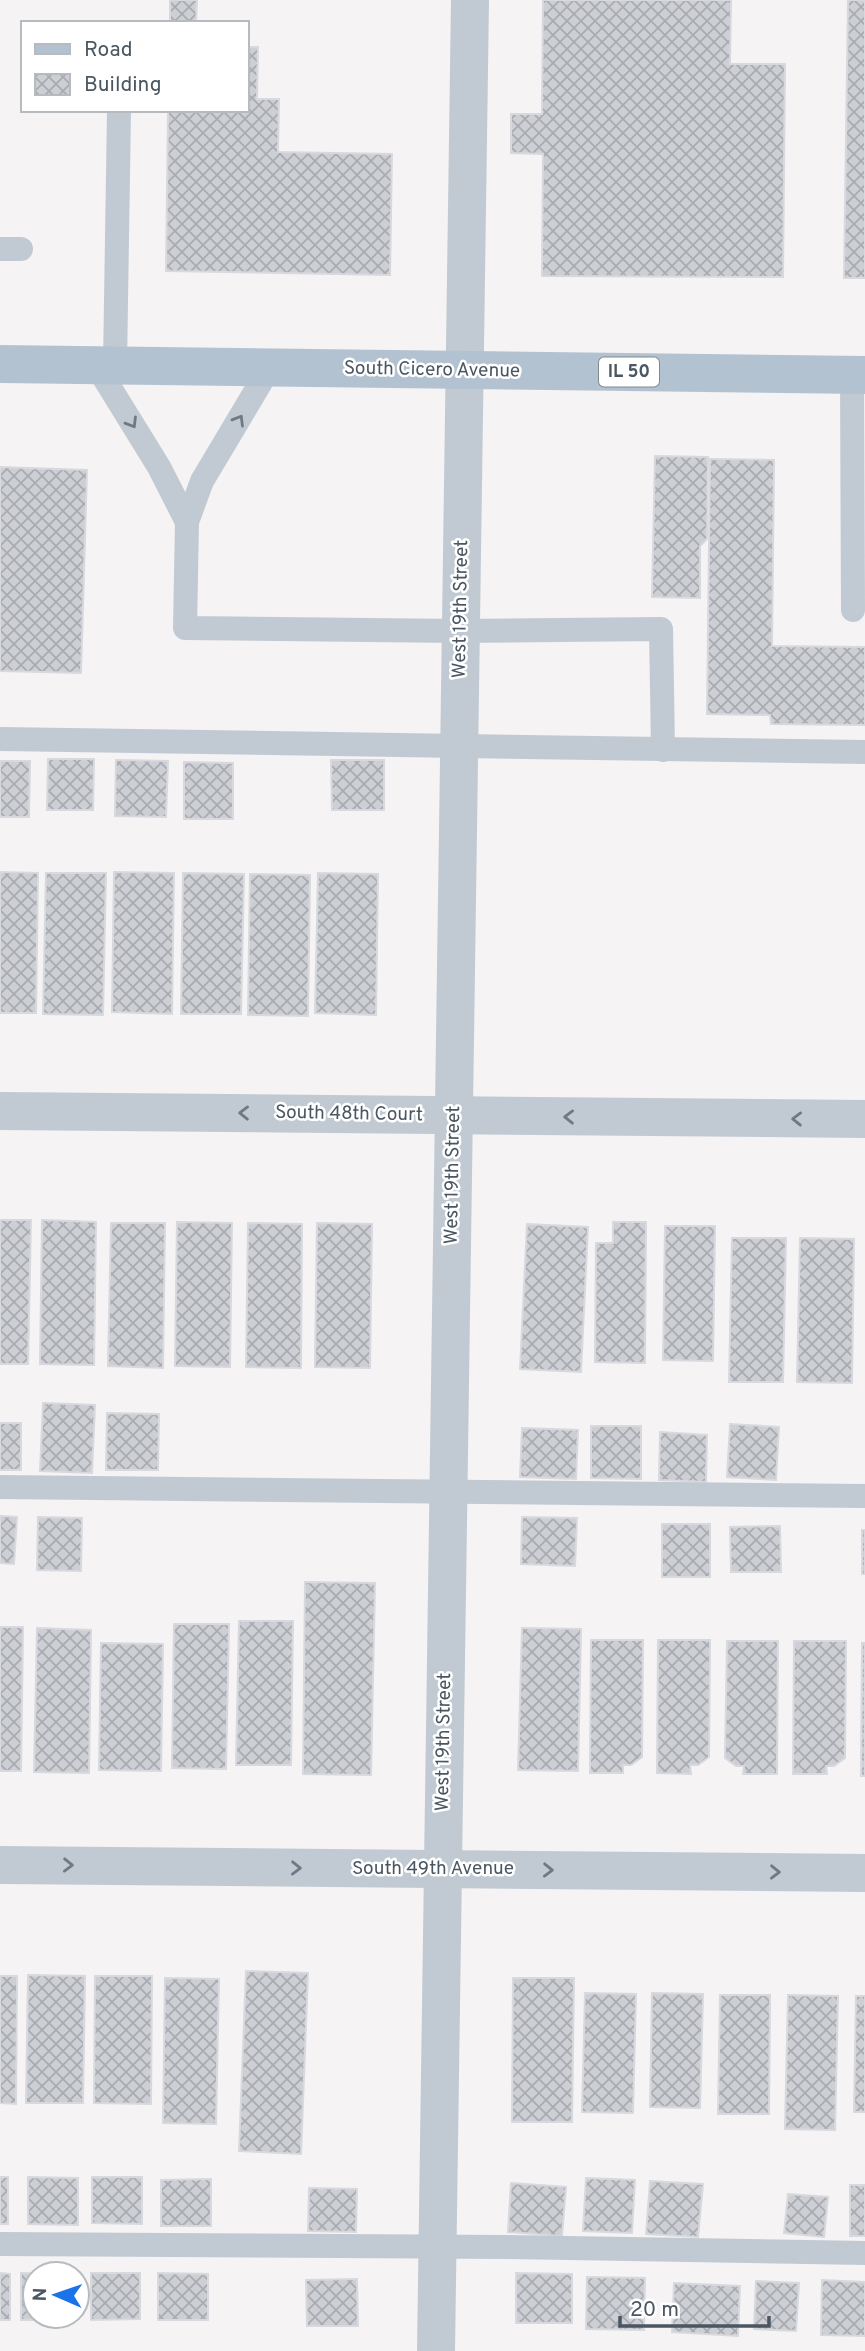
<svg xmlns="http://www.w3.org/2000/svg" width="865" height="2351" viewBox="0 0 865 2351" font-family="Overpass,sans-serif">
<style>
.building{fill:url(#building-cross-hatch);stroke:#d7d9de;stroke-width:2}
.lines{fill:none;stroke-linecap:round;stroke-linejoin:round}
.service{stroke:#c1cad2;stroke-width:24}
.minor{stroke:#c1cad2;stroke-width:38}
.primary{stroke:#b3c2d1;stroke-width:38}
.oneway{stroke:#6e7983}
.labels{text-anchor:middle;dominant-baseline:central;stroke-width:5;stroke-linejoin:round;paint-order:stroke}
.shield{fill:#fff;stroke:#808990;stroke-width:2}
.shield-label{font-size:18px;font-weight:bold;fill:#4a5661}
.street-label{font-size:19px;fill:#4a5661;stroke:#fff}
</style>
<defs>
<pattern id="building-cross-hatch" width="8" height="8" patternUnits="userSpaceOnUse" patternTransform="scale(1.75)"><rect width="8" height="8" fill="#cdcfd5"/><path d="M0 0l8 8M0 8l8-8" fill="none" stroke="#a8abb0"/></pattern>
</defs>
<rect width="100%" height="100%" fill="#f5f3f3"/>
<g class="building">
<path d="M 170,0 L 197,0 L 196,23 L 170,23 Z"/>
<path d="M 543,0 L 731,0 L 730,64 L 785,64 L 783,277 L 542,276 L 543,154 L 511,153 L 511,114 L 542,114 Z"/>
<path d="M 848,0 L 865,0 L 865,278 L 844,278 Z"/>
<path d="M 247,47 L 258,47 L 257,99 L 279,99 L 278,152 L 392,154 L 390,275 L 166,271 L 168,110 L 247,110 Z"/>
<path d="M 655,456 L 708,457 L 707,539 L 700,546 L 700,598 L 652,597 Z"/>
<path d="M 710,459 L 774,460 L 772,646 L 865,647 L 865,725 L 771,724 L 770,715 L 707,714 Z"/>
<path d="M 0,467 L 87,470 L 81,673 L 0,671 Z"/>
<path d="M 48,759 L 94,759 L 93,810 L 47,810 Z"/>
<path d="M 116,760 L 168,761 L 166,817 L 115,816 Z"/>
<path d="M 331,760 L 384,760 L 384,810 L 332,810 Z"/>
<path d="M 0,761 L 30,761 L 29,817 L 0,817 Z"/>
<path d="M 184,762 L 233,763 L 233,819 L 184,819 Z"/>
<path d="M 0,872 L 38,873 L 36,1013 L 0,1013 Z"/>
<path d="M 114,872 L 174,873 L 172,1014 L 112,1012 Z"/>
<path d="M 46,873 L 106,873 L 103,1015 L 43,1014 Z"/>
<path d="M 183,873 L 244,874 L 241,1014 L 181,1014 Z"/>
<path d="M 318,873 L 378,874 L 376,1015 L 315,1013 Z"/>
<path d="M 250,874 L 310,875 L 308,1016 L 248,1015 Z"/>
<path d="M 0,1220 L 31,1220 L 28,1364 L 0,1364 Z"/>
<path d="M 42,1220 L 96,1222 L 94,1365 L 40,1364 Z"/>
<path d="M 177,1222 L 232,1223 L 230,1367 L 175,1366 Z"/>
<path d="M 613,1222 L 646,1222 L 645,1363 L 595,1362 L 596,1243 L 613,1243 Z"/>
<path d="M 111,1223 L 165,1223 L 163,1368 L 108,1366 Z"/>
<path d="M 248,1223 L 302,1224 L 301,1368 L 246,1367 Z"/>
<path d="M 317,1223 L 372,1224 L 370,1368 L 315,1367 Z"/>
<path d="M 527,1224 L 588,1227 L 581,1372 L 520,1369 Z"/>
<path d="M 665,1226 L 715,1226 L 713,1361 L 663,1360 Z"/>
<path d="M 732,1238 L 786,1238 L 783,1382 L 729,1382 Z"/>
<path d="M 800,1238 L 854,1239 L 852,1383 L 797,1382 Z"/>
<path d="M 43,1403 L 95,1405 L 92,1473 L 40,1471 Z"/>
<path d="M 107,1413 L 159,1414 L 158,1470 L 106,1470 Z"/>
<rect x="0" y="1423" width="21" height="47"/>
<path d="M 730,1424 L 779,1427 L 776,1480 L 727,1477 Z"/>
<path d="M 591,1426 L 641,1426 L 641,1479 L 591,1478 Z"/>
<path d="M 522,1428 L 578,1430 L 576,1479 L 520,1477 Z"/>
<path d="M 660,1432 L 707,1435 L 706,1482 L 659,1480 Z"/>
<path d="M 0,1516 L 17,1517 L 14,1564 L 0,1563 Z"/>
<path d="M 38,1517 L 82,1518 L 81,1571 L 37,1570 Z"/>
<path d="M 522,1517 L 577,1518 L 575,1566 L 521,1564 Z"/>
<rect x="662" y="1524" width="48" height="53"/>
<path d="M 780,1526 L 781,1572 L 731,1572 L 730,1527 Z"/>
<rect x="862" y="1530" width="3" height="44"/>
<path d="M 305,1582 L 375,1583 L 371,1775 L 303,1774 Z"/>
<path d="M 239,1621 L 293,1621 L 291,1765 L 236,1765 Z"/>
<path d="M 174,1624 L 229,1624 L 226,1769 L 172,1768 Z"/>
<path d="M 0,1627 L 23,1627 L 21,1771 L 0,1771 Z"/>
<path d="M 37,1628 L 91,1630 L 89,1773 L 34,1772 Z"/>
<path d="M 522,1628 L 581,1629 L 578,1771 L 518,1770 Z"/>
<path d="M 591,1640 L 643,1640 L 642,1757 L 631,1765 L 623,1765 L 623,1773 L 590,1773 Z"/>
<path d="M 658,1640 L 710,1640 L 709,1757 L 698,1765 L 690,1765 L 691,1774 L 657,1773 Z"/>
<path d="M 727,1641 L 778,1641 L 777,1774 L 743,1774 L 744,1766 L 736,1766 L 725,1758 Z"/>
<path d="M 794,1641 L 846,1641 L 845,1758 L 834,1766 L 826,1766 L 827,1774 L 793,1774 Z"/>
<path d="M 101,1643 L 163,1644 L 161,1771 L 99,1770 Z"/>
<path d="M 862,1643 L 865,1643 L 865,1776 L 861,1776 Z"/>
<path d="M 246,1971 L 308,1973 L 301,2154 L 239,2151 Z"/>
<path d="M 28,1975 L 85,1976 L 83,2103 L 26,2103 Z"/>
<path d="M 0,1976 L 17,1976 L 16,2104 L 0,2103 Z"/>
<path d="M 95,1976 L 152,1976 L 151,2104 L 94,2103 Z"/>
<path d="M 165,1978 L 219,1979 L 216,2124 L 163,2123 Z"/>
<path d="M 513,1978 L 574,1978 L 572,2122 L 512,2122 Z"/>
<path d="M 585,1993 L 636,1994 L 633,2113 L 582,2112 Z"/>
<path d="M 652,1993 L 703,1994 L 700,2108 L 650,2107 Z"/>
<path d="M 720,1995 L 770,1995 L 769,2114 L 718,2114 Z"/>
<path d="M 788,1995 L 838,1996 L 835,2130 L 785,2129 Z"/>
<path d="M 856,1996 L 865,1996 L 865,2112 L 854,2112 Z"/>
<rect x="0" y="2177" width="8" height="47"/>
<path d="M 28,2177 L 78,2178 L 78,2225 L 28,2224 Z"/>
<path d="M 92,2177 L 142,2177 L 142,2224 L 92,2223 Z"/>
<path d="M 586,2178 L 635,2180 L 632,2233 L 583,2231 Z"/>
<path d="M 211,2179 L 211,2226 L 161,2226 L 161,2180 Z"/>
<path d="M 650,2181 L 703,2184 L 698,2237 L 646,2234 Z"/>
<path d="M 511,2183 L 566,2187 L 562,2236 L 508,2232 Z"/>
<rect x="850" y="2185" width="15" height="51"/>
<path d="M 309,2188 L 357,2189 L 356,2232 L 308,2231 Z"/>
<path d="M 788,2194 L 828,2197 L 824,2237 L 784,2233 Z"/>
<path d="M 0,2273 L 10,2274 L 10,2320 L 0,2320 Z"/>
<path d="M 21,2273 L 71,2274 L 35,2274 L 35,2316 L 71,2316 L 71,2320 L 21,2320 Z"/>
<path d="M 91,2273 L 140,2273 L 140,2319 L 91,2320 Z"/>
<path d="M 158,2273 L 208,2274 L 208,2320 L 158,2320 Z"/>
<path d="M 516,2273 L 572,2274 L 572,2323 L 516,2323 Z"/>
<path d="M 587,2277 L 645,2278 L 644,2330 L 586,2329 Z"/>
<path d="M 357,2279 L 358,2326 L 307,2326 L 306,2280 Z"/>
<path d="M 822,2280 L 865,2282 L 865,2336 L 821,2335 Z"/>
<path d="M 756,2281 L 799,2283 L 796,2331 L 754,2329 Z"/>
<path d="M 674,2283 L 740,2286 L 738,2336 L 672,2332 Z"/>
</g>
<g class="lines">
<g class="service">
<path d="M 0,249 L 21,249"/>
<path d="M 96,365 L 159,467 L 187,522 L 202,481 L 270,367"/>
<path d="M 115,365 L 119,110"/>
<path d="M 852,375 L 853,610"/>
<path d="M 187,522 L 185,628 L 461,631 L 661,629 L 663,750"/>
<path d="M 0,739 L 865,752"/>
<path d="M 0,1487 L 865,1496"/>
<path d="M 0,2244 L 507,2247 L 865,2253"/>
</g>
<g class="minor">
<path d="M 0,1111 L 865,1119"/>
<path d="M 0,1865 L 865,1873"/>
<path d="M 436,2351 L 470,0"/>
</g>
<path class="primary" d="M 0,364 L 865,375"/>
</g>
<defs><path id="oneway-chevron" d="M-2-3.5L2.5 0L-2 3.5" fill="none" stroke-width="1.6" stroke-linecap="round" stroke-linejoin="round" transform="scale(1.75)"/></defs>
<g class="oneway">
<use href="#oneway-chevron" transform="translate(239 420) rotate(-59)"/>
<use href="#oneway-chevron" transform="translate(132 423) rotate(59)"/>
<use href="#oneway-chevron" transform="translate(244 1113) rotate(-179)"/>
<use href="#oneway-chevron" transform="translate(569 1117) rotate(-179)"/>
<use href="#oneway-chevron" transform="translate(797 1119) rotate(-179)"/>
<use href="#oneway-chevron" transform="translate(68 1865) rotate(1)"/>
<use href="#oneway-chevron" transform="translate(296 1868) rotate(1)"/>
<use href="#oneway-chevron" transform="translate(548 1870) rotate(1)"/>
<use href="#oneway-chevron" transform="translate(775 1872) rotate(1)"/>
</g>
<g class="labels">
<rect class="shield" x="599" y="357.5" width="60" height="29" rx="5"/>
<g class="shield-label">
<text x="629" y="372">IL 50</text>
</g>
<g class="street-label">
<text transform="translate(432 370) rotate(1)">South Cicero Avenue</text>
<text transform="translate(461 609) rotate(-89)">West 19th Street</text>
<text transform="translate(349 1114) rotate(1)">South 48th Court</text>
<text transform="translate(453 1175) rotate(-89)">West 19th Street</text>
<text transform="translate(444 1742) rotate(-89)">West 19th Street</text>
<text x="433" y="1869">South 49th Avenue</text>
</g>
</g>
<rect x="21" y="21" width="228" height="91" fill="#ffffff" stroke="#b7bbc0" stroke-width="2"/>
<rect x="35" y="44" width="35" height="10" fill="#b3c2d1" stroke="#b7bbc0" stroke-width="2"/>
<text x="84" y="56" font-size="21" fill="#4a5661">Road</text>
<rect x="35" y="74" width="35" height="21" fill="url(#building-cross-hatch)" stroke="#b7bbc0" stroke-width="2"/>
<text x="84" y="91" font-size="21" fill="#4a5661">Building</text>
<g transform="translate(56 2295) rotate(272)"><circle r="33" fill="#ffffff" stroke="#b7bbc0" stroke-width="2"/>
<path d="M0-5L12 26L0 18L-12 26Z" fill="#1a73e8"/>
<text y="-10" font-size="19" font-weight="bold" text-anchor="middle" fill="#4a5661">N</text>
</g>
<path d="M620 2316v10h149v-10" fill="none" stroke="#4a5661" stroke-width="3.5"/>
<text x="630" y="2316" font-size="21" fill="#4a5661" stroke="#ffffff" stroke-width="5" paint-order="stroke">20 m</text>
</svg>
